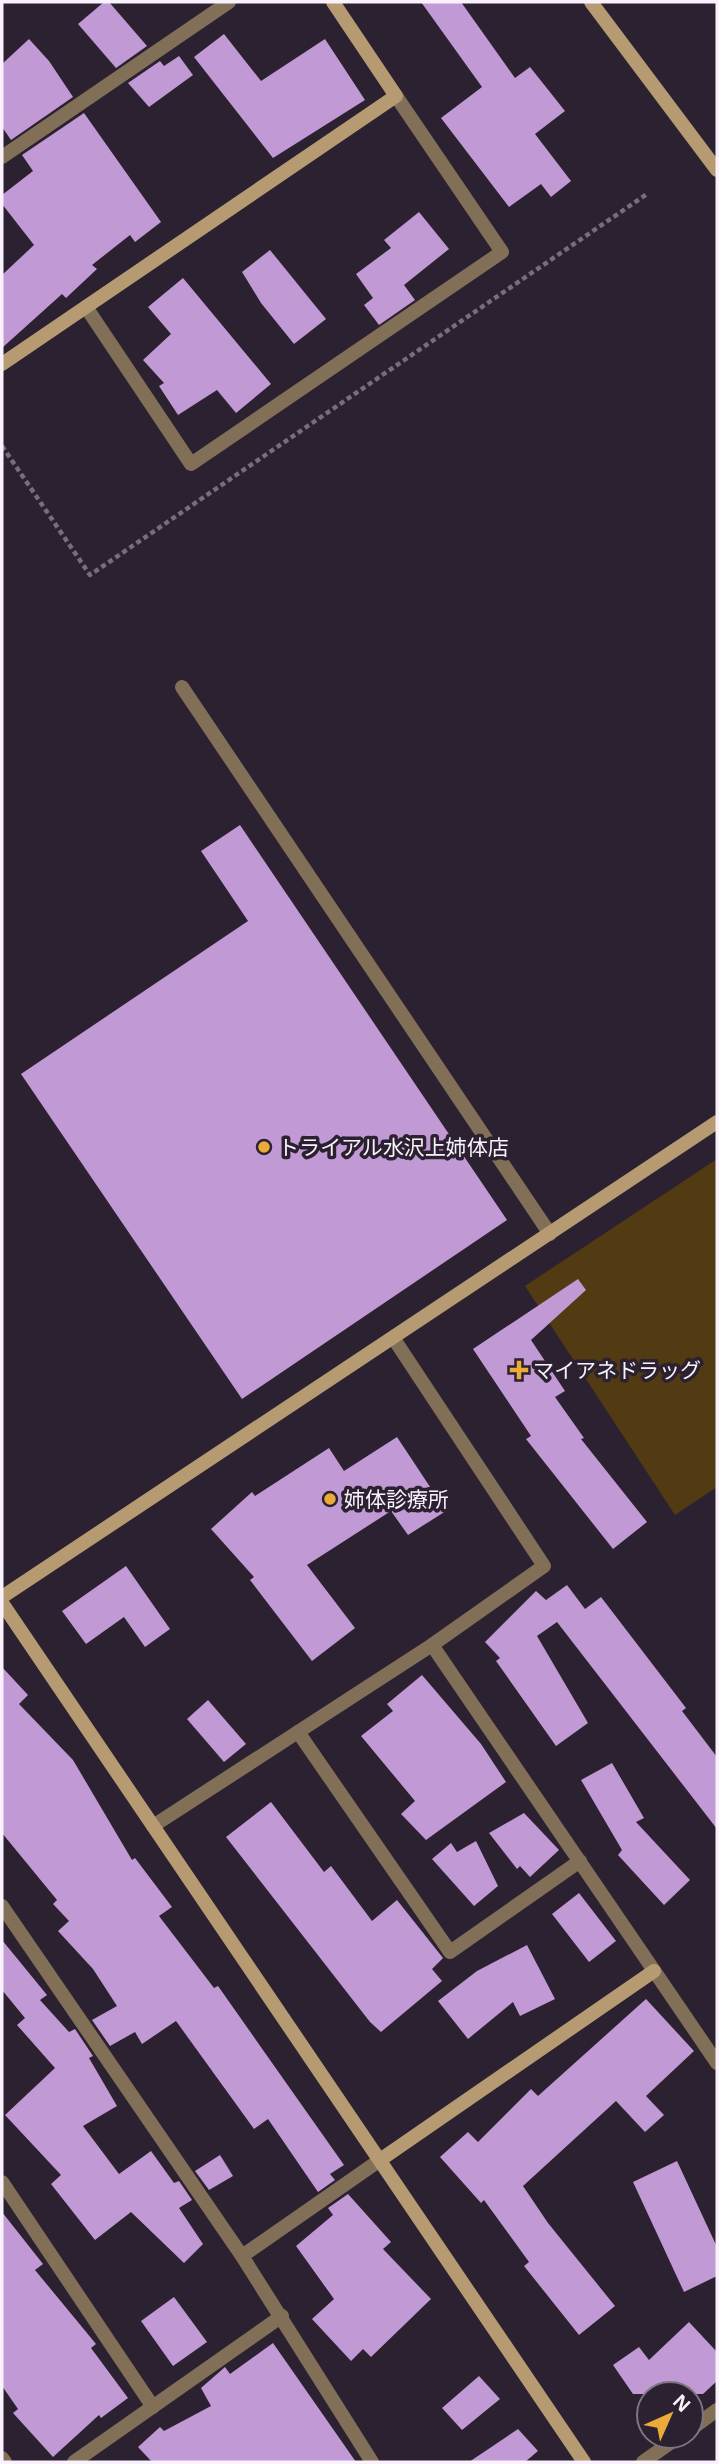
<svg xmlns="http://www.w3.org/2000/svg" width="719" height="2464" viewBox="0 0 719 2464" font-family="'Noto Sans','Noto Sans JP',sans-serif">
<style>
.green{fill:#523a12}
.building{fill:#c199d4}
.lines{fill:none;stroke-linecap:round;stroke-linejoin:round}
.path{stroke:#776e7b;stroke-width:4.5;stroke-dasharray:5 3.5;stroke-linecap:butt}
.street{stroke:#817057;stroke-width:14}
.secondary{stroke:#b69a72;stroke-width:14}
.poi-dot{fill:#ebaa39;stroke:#2b2130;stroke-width:2.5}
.labels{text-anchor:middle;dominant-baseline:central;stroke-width:7;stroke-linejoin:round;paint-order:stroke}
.poi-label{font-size:21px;fill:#f9f2fc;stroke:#2b2130;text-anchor:start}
</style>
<rect width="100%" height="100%" fill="#2b2130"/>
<path class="green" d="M 717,1159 L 717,1487 L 675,1515 L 525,1286 Z"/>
<g class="building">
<path d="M 104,2 L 109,2 L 147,46 L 116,68 L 78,24 Z"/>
<path d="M 421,2 L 461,2 L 515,78 L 530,67 L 565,111 L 535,134 L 571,181 L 551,197 L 541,184 L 509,207 L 441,118 L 482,87 Z"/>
<path d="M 224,34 L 261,81 L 325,39 L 365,100 L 273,158 L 194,57 Z"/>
<path d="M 29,39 L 49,61 L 73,97 L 11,140 L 2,127 L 2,64 Z"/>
<path d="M 179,56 L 193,75 L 149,107 L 128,83 L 160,61 L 164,66 Z"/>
<path d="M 84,113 L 161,222 L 135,242 L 130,235 L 92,265 L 97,269 L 66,298 L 62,294 L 2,348 L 2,275 L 34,245 L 2,204 L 2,195 L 33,171 L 22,155 Z"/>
<path d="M 419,212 L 449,249 L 404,285 L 415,300 L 379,325 L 364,305 L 373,298 L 356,274 L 391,248 L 384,240 Z"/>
<path d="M 270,250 L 326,319 L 294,344 L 261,303 L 242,272 Z"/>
<path d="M 183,278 L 271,384 L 236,413 L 217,390 L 178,415 L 159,386 L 164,383 L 143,360 L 171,334 L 148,307 Z"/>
<path d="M 240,825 L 507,1220 L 242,1399 L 21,1074 L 248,921 L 201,851 Z"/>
<path d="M 578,1279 L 586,1290 L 531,1340 L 565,1391 L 555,1397 L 584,1438 L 581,1439 L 647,1522 L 613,1549 L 526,1439 L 531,1436 L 473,1349 Z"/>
<path d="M 397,1437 L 446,1511 L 408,1535 L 391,1511 L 307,1565 L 355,1628 L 312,1661 L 250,1580 L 254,1577 L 211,1529 L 252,1492 L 255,1496 L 329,1448 L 344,1471 Z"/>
<path d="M 126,1566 L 170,1629 L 145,1647 L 124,1617 L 86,1644 L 62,1611 Z"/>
<path d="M 567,1585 L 585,1609 L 601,1597 L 686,1708 L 682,1711 L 717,1757 L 717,1829 L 557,1622 L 537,1636 L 588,1723 L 556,1746 L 496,1661 L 500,1658 L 485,1642 L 536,1591 L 546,1600 Z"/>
<path d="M 2,1667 L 28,1695 L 19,1704 L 73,1760 L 132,1860 L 135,1858 L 172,1907 L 159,1916 L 214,1988 L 218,1986 L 344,2165 L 330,2174 L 335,2180 L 318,2192 L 268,2119 L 254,2129 L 176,2021 L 142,2044 L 135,2032 L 110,2046 L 92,2020 L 117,2006 L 93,1969 L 58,1931 L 69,1921 L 53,1904 L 57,1900 L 2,1833 Z"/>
<path d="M 422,1675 L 481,1744 L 506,1782 L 426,1840 L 401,1814 L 415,1801 L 361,1736 L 393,1711 L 387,1704 Z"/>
<path d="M 208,1700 L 246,1744 L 224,1762 L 187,1719 Z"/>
<path d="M 612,1763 L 644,1818 L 636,1822 L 690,1880 L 664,1905 L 618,1855 L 622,1850 L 581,1780 Z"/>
<path d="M 271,1802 L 324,1872 L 331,1866 L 372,1921 L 397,1900 L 443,1958 L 432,1969 L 442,1981 L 381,2032 L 370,2022 L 226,1837 Z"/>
<path d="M 524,1813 L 559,1850 L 530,1877 L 520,1866 L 517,1869 L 489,1833 Z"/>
<path d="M 476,1841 L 498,1886 L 474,1906 L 432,1859 L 451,1843 L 457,1852 Z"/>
<path d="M 579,1893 L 616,1941 L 589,1962 L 552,1914 Z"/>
<path d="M 2,1940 L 47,1995 L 40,2000 L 69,2032 L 75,2029 L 93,2056 L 89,2058 L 117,2106 L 83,2126 L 119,2174 L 151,2151 L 174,2183 L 179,2181 L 192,2200 L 179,2208 L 203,2244 L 184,2263 L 131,2212 L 95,2240 L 51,2184 L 61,2175 L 5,2115 L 55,2068 L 17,2025 L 25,2018 L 2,1990 Z"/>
<path d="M 527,1945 L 555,1999 L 520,2016 L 513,2002 L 468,2039 L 438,2001 L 477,1971 Z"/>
<path d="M 646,1999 L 694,2051 L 646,2096 L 664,2115 L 645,2132 L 616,2101 L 523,2186 L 548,2223 L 615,2306 L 579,2335 L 524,2266 L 529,2262 L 484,2200 L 481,2203 L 440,2157 L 468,2132 L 478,2142 L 531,2089 L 538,2096 Z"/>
<path d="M 220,2155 L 233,2176 L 209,2190 L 195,2171 Z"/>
<path d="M 677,2161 L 717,2247 L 717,2276 L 684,2292 L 633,2182 Z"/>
<path d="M 348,2194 L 391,2242 L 383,2249 L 431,2299 L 371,2357 L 363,2349 L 351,2361 L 312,2319 L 334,2299 L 296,2246 L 333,2215 L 328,2208 Z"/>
<path d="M 2,2212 L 43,2264 L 35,2270 L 96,2344 L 91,2348 L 128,2398 L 101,2418 L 99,2415 L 53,2457 L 13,2413 L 18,2409 L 2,2386 Z"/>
<path d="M 174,2297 L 207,2342 L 173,2366 L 141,2321 Z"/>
<path d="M 689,2322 L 717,2352 L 717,2381 L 703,2394 L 633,2394 L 613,2365 L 639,2347 L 649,2360 Z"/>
<path d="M 273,2343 L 356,2462 L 152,2462 L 138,2447 L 160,2427 L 164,2431 L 211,2406 L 201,2388 L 225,2367 L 230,2374 Z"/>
<path d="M 479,2376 L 500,2399 L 462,2430 L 442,2408 Z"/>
<path d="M 518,2429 L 538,2451 L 525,2462 L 469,2462 Z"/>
</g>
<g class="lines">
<path class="path" d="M 2,446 L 90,575 L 647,194"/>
<g class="street">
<path d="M 2,157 L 229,2"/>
<path d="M 86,307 L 191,464 L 502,252 L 396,96"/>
<path d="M 182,687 L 550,1234"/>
<path d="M 432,1645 L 717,2063"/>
<path d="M 298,1732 L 450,1952 L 580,1861"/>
<path d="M 153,1826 L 432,1645 L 544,1566 L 394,1339"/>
<path d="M 2,1906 L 242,2256 L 372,2462"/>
<path d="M 2,2182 L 153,2407"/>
<path d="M 242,2256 L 380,2160"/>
<path d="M 691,2429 L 717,2410"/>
<path d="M 2,2458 L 5,2462"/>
<path d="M 74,2462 L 282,2316"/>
<path d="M 643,2462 L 680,2436"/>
</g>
<g class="secondary">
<path d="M 591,2 L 717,170"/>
<path d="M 2,364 L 396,96 L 333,2"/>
<path d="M 2,1597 L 717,1122"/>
<path d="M 2,1603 L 584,2462"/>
<path d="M 380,2160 L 654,1971"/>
</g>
</g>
<g class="poi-dot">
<circle cx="264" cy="1147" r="7"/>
<path d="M515.5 1359.5h7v7h7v7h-7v7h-7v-7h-7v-7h7z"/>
<circle cx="330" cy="1499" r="7"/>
</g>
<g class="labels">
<g class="poi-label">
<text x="278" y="1147">トライアル水沢上姉体店</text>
<text x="533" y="1370">マイアネドラッグ</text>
<text x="344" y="1499">姉体診療所</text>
</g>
</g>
<rect width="719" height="2464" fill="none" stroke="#f9f2fc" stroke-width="7"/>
<g transform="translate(670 2415) rotate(45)"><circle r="33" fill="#2b2130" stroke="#7d7582" stroke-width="2"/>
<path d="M0-5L12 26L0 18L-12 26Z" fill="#ebaa39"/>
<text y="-10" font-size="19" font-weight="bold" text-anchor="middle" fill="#f9f2fc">N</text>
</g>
</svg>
